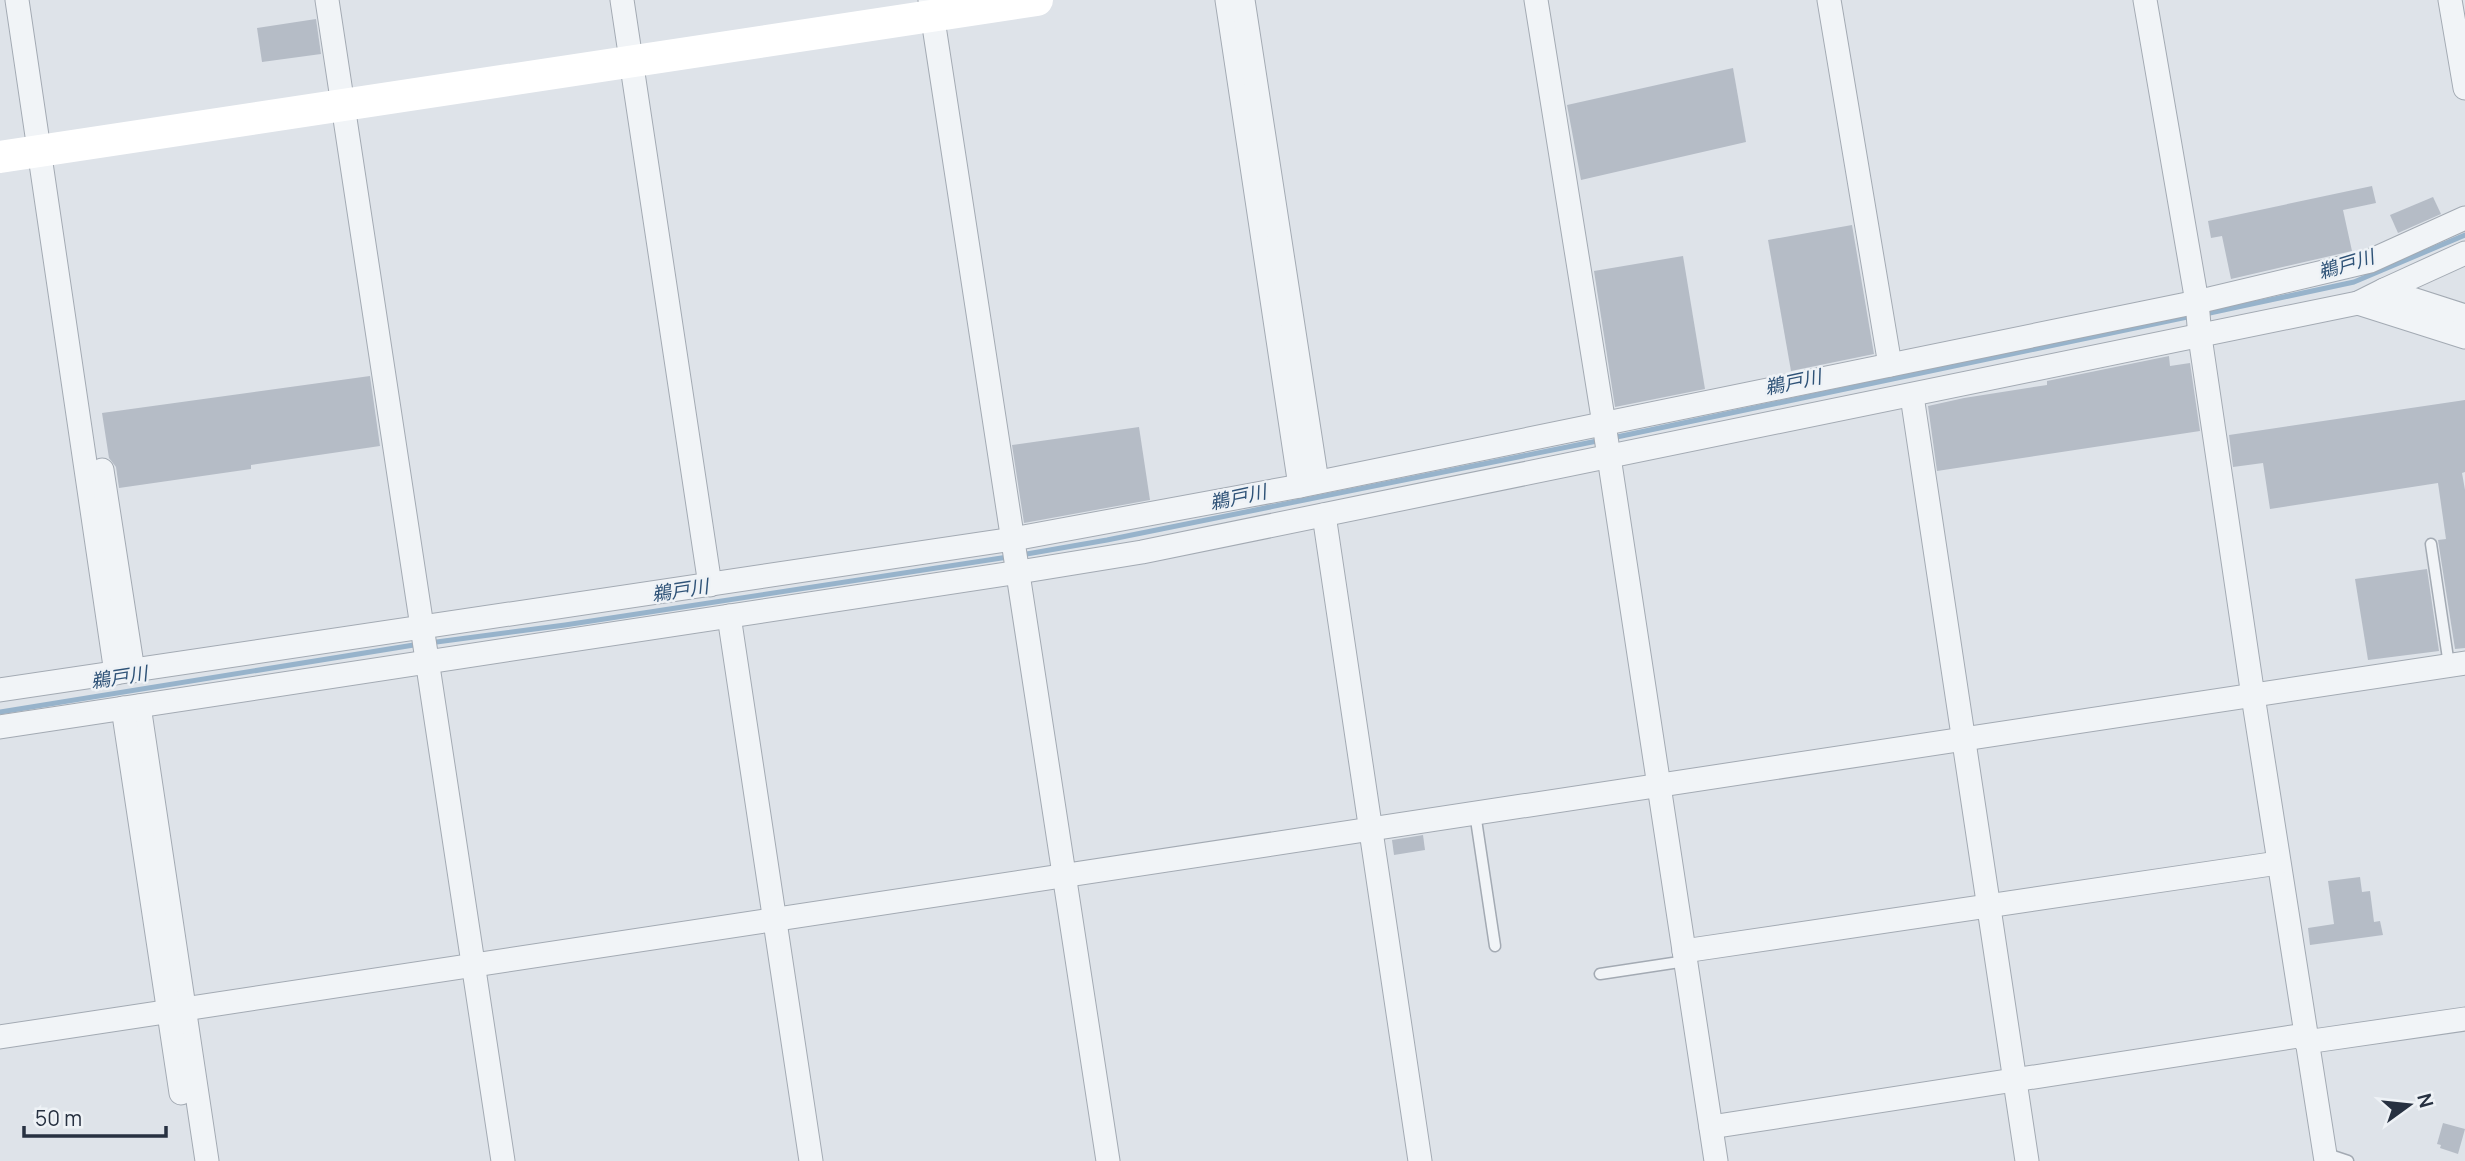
<svg xmlns="http://www.w3.org/2000/svg" width="2465" height="1161" viewBox="0 0 2465 1161" font-family="Manrope,'Noto Sans JP',sans-serif">
<style>
.lines{fill:none;stroke-linecap:round;stroke-linejoin:round}
.stream{stroke:#97b3cb;stroke-width:5}
.building{fill:#b5bcc6}
.lane-casing{stroke:#a3aab3;stroke-width:13}
.street-casing{stroke:#a3aab3;stroke-width:25}
.lane{stroke:#f1f4f7;stroke-width:10}
.street{stroke:#f1f4f7;stroke-width:23}
.secondary{stroke:#fff;stroke-width:32}
.labels{text-anchor:middle;dominant-baseline:central;stroke-width:5;stroke-linejoin:round;paint-order:stroke}
.water-label{font-size:19px;font-style:italic;fill:#2e5277;stroke:#eef2f6}
</style>
<rect width="100%" height="100%" fill="#dee3e9"/>
<g class="lines">
<g class="stream">
<path d="M 2205,314 L 2354,282 L 2465,235"/>
<path d="M 1612,438 L 2192,316"/>
<path d="M 1021,555 L 1107,540 L 1602,440"/>
<path d="M 429,643 L 565,625 L 1008,557"/>
<path d="M 0,712 L 420,644"/>
</g>
</g>
<g class="building">
<path d="M 316,19 L 321,54 L 262,62 L 257,28 Z"/>
<path d="M 1733,68 L 1746,142 L 1581,180 L 1567,105 Z"/>
<path d="M 2372,186 L 2376,203 L 2343,210 L 2352,251 L 2231,279 L 2222,236 L 2211,238 L 2208,221 Z"/>
<path d="M 2433,197 L 2441,214 L 2398,233 L 2390,215 Z"/>
<path d="M 1852,225 L 1874,354 L 1791,371 L 1768,240 Z"/>
<path d="M 1683,256 L 1705,389 L 1615,407 L 1594,271 Z"/>
<path d="M 2169,356 L 2170,366 L 2190,363 L 2200,431 L 1937,471 L 1928,406 L 1964,398 L 2047,385 L 2047,381 Z"/>
<path d="M 370,376 L 380,446 L 251,465 L 251,469 L 119,488 L 116,467 L 109,458 L 102,413 Z"/>
<path d="M 2465,400 L 2465,472 L 2462,473 L 2465,490 L 2465,648 L 2455,649 L 2438,540 L 2446,539 L 2438,483 L 2270,509 L 2263,463 L 2233,467 L 2229,435 Z"/>
<path d="M 1139,427 L 1150,500 L 1024,523 L 1012,445 Z"/>
<path d="M 2427,569 L 2439,651 L 2368,660 L 2355,579 Z"/>
<path d="M 1423,835 L 1425,850 L 1394,855 L 1392,840 Z"/>
<path d="M 2360,877 L 2362,892 L 2370,891 L 2374,922 L 2380,921 L 2383,935 L 2310,945 L 2308,928 L 2334,924 L 2328,881 Z"/>
<path d="M 2443,1123 L 2465,1129 L 2458,1154 L 2440,1148 L 2441,1145 L 2437,1144 Z"/>
</g>
<g class="lines">
<g class="lane-casing">
<g id="lane">
<path d="M 2431,544 L 2449,665"/>
<path d="M 1475,813 L 1495,946"/>
<path d="M 1600,974 L 1686,961"/>
<path d="M 2324,1153 L 2348,1161"/>
</g>
</g>
<g class="street-casing">
<g id="street">
<path d="M 17,0 L 116,673"/>
<path d="M 327,0 L 503,1161"/>
<path d="M 622,0 L 710,585"/>
<path d="M 930,0 L 1108,1161"/>
<path d="M 1227,0 L 1300,486"/>
<path d="M 1243,0 L 1317,482"/>
<path d="M 1536,0 L 1604,424 L 1716,1161"/>
<path d="M 1829,0 L 1890,365"/>
<path d="M 2145,0 L 2197,302 L 2200,337 L 2253,696 L 2326,1161"/>
<path d="M 2450,0 L 2465,88"/>
<path d="M 2384,290 L 2465,253"/>
<path d="M 2358,303 L 2384,290 L 2465,316"/>
<path d="M 1912,396 L 2027,1161"/>
<path d="M 102,470 L 133,671"/>
<path d="M 1324,515 L 1420,1161"/>
<path d="M 729,616 L 811,1161"/>
<path d="M 0,690 L 1013,539 L 1300,486 L 2197,302 L 2370,261 L 2465,218"/>
<path d="M 139,706 L 207,1161"/>
<path d="M 123,708 L 181,1093"/>
<path d="M 0,727 L 1019,572 L 1142,552 L 2358,303 L 2465,337"/>
<path d="M 1684,951 L 2278,863"/>
<path d="M 0,1037 L 2465,663"/>
<path d="M 2306,1042 L 2465,1019"/>
<path d="M 1711,1127 L 2305,1035"/>
</g>
</g>
<use href="#lane" class="lane"/>
<use href="#street" class="street"/>
<path class="secondary" d="M 0,157 L 1037,0"/>
</g>
<g class="labels">
<g class="water-label">
<text transform="translate(2346 264) rotate(-17)">鵜戸川</text>
<text transform="translate(1793 382) rotate(-12)">鵜戸川</text>
<text transform="translate(1238 497) rotate(-12)">鵜戸川</text>
<text transform="translate(680 590) rotate(-9)">鵜戸川</text>
<text transform="translate(119 677) rotate(-9)">鵜戸川</text>
</g>
</g>
<g transform="translate(2409 1105) rotate(75)" stroke="#eef2f6" stroke-width="5" paint-order="stroke">
<path d="M0-5L12 26L0 18L-12 26Z" fill="#273141"/>
<text y="-10" font-size="19" font-weight="bold" text-anchor="middle" fill="#273141">N</text>
</g>
<path d="M24 1126v10h142v-10" fill="none" stroke="#273141" stroke-width="3.5"/>
<text x="35" y="1126" font-size="21" fill="#273141" stroke="#eef2f6" stroke-width="5" paint-order="stroke">50 m</text>
</svg>
